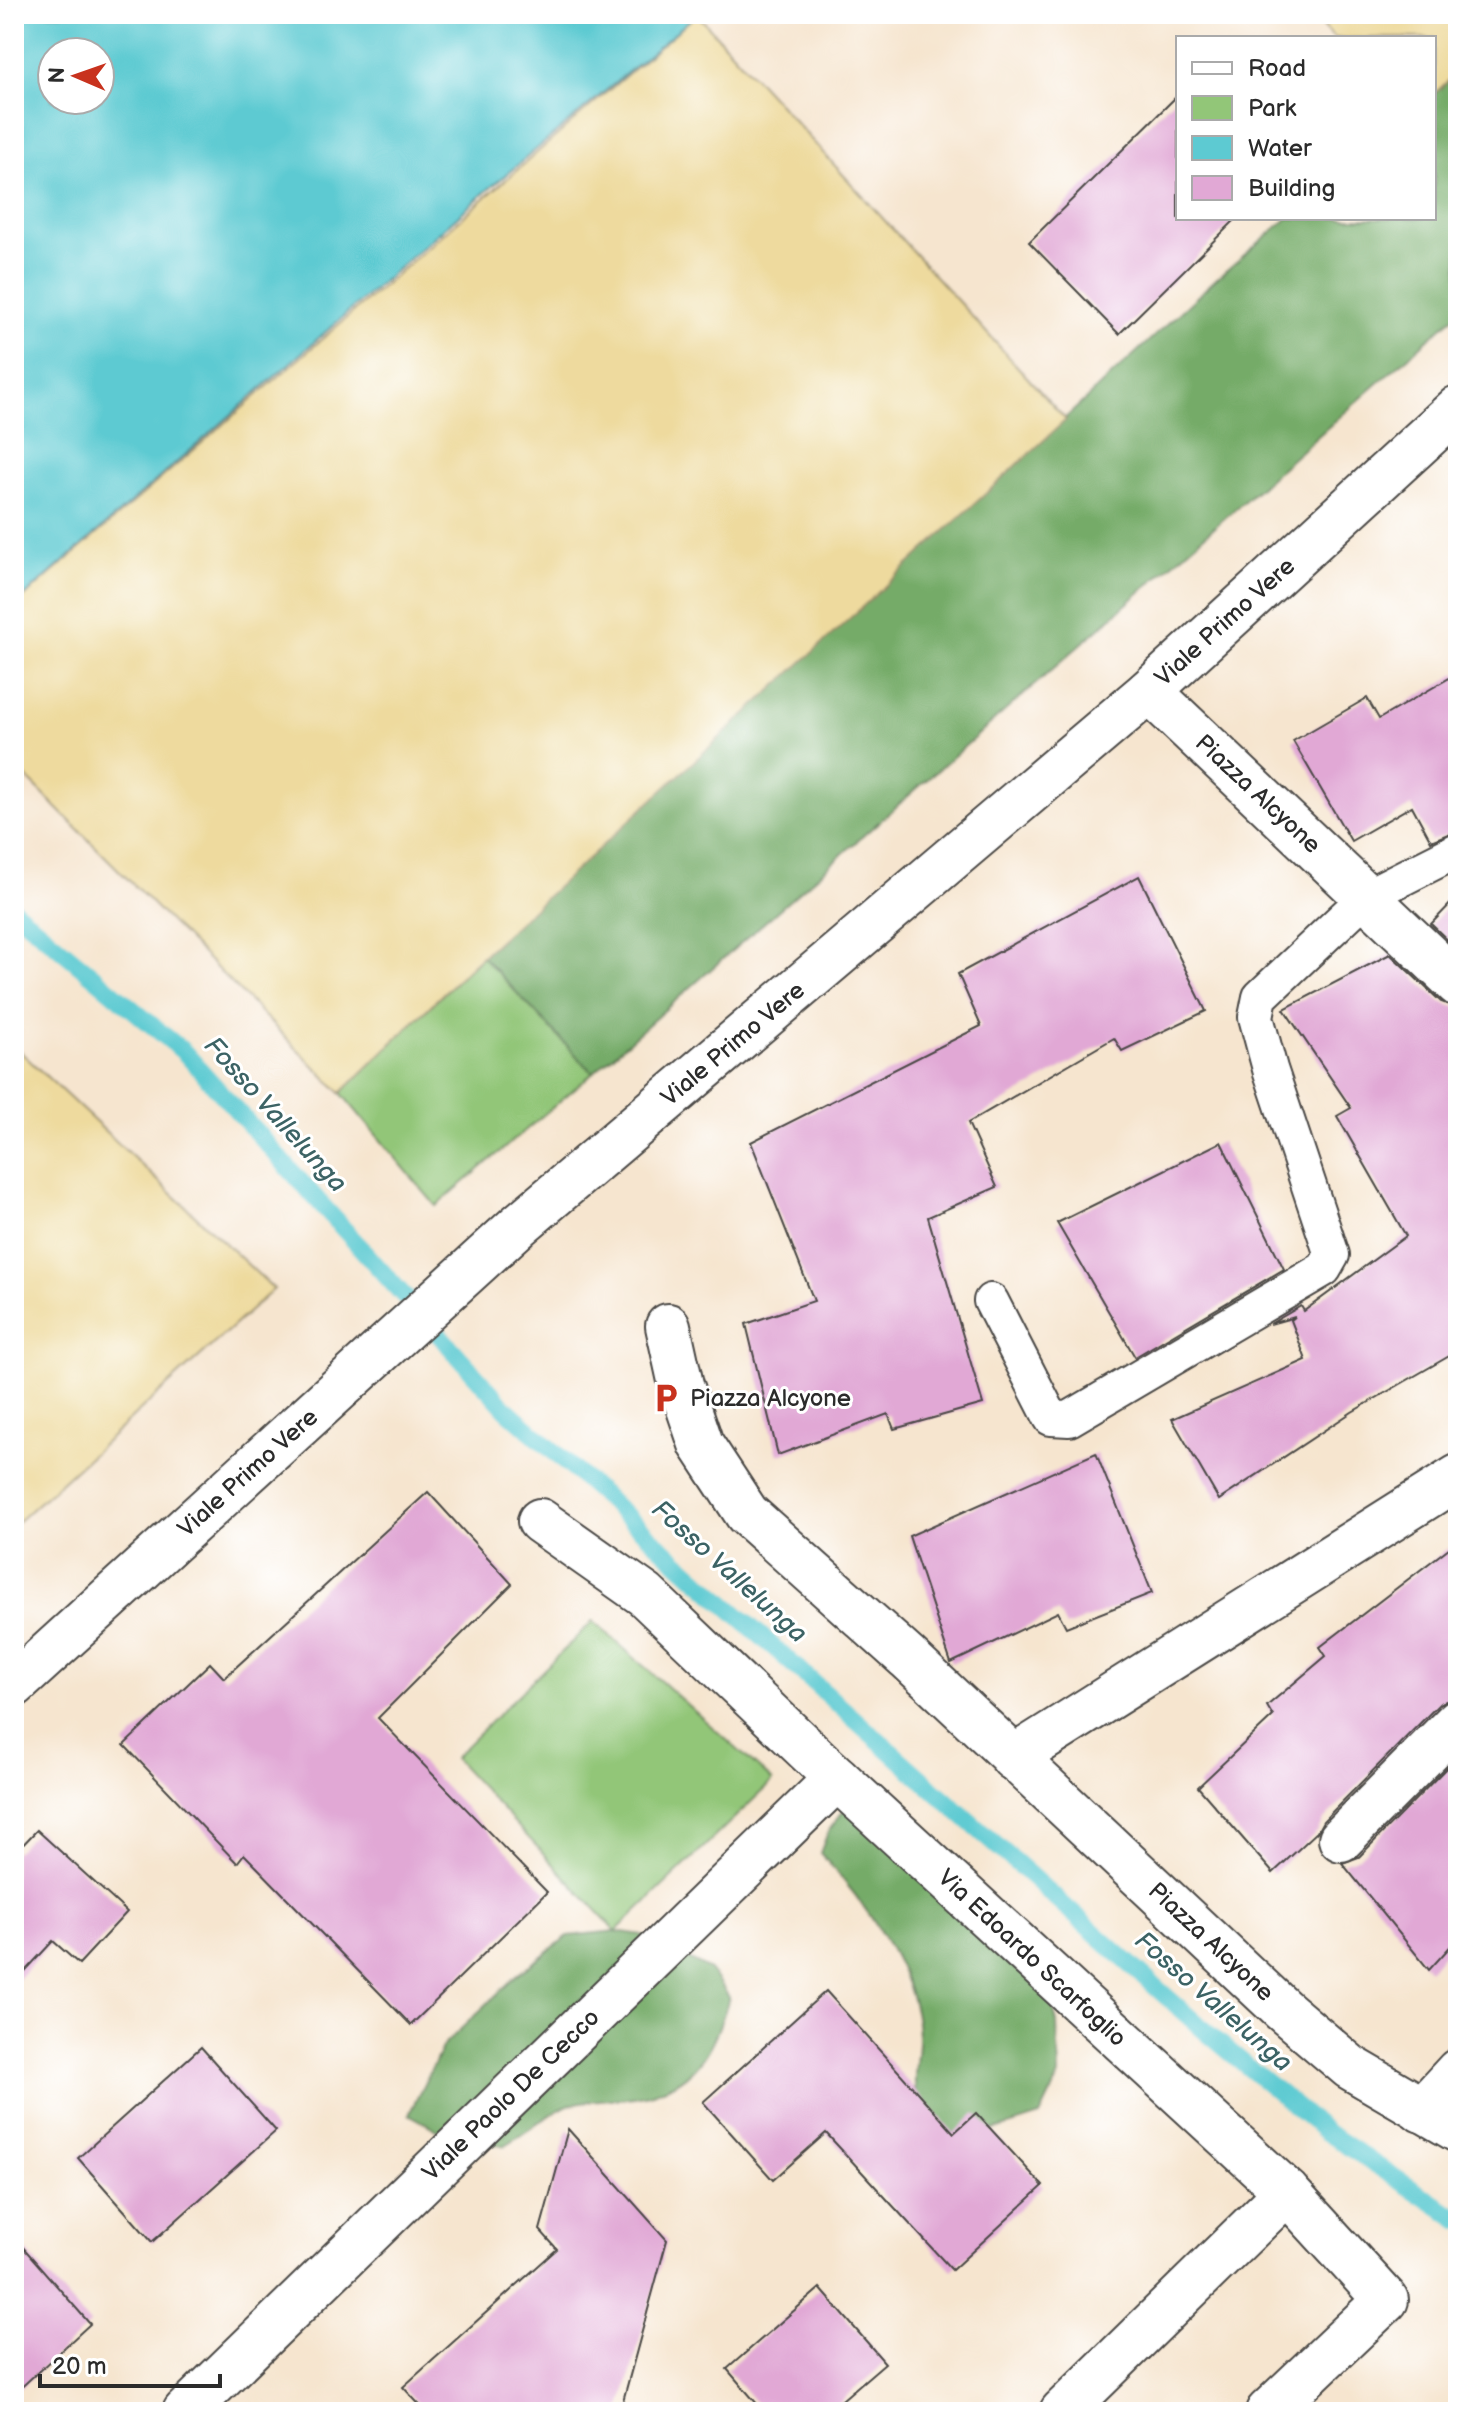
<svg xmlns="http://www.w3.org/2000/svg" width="1472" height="2426" viewBox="0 0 1472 2426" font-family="'Balsamiq Sans',sans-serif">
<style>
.green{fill:#92c678;stroke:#5e7852;stroke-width:2}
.forest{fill:#75ab68;stroke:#506b4a;stroke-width:2}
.sand{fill:#eeda9e;stroke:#8c8264;stroke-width:2}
.water{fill:#5dcad2;stroke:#447a7e;stroke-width:2;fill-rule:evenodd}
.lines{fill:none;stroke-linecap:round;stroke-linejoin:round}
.stream{stroke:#5dcad2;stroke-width:18}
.building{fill:#e1a8d5}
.lane-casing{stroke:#494744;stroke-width:38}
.street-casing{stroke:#494744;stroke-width:48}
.secondary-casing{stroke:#494744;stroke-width:48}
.lane{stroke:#fff;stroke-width:34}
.street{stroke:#fff;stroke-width:44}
.secondary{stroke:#fff;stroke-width:44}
.labels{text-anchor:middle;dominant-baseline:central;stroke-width:6;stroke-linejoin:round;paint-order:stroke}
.street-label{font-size:24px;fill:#2b2b2b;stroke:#fff}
.poi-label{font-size:24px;fill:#2b2b2b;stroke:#fff;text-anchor:start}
.water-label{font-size:26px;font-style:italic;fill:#3c6365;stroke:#fff}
</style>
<rect width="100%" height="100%" fill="#fff"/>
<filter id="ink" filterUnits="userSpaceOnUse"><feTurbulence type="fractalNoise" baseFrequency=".0125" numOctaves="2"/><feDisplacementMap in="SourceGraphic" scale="16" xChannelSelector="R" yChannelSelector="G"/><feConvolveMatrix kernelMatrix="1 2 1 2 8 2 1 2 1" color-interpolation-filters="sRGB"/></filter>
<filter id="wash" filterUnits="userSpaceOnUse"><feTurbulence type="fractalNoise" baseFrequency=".006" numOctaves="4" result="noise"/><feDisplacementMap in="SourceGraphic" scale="32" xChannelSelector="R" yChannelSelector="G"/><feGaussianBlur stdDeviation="1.8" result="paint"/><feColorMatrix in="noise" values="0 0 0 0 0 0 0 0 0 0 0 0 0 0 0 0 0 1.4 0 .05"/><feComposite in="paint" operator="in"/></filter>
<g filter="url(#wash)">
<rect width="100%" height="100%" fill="#f6e5cf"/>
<g class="green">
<path d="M 482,956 L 593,1073 L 436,1206 L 341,1093 Z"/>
<path d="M 593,1621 L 773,1781 L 616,1931 L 454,1758 Z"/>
</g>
<g class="forest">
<path d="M 1458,72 L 1458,313 L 593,1073 L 482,956 L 1216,279 L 1288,218 L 1434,218 L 1434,94 Z"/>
<path d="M 848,1804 L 1048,1988 L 1057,2023 L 1059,2076 L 1040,2116 C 990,2132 975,2139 922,2127 C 920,2113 915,2098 915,2084 C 914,2068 919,2051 918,2035 C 916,1971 861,1898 820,1853 L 828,1832 Z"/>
<path d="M 616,1931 L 642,1935 L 710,1970 L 729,1997 C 714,2050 694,2088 634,2097 C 614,2100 592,2099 572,2104 C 558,2107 520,2137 504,2146 L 450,2137 L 409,2114 L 443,2046 L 517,1975 L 568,1936 Z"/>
</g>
<g class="sand">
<path d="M 697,14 L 1066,420 L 471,966 L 341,1093 L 14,765 L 14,606 Z"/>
<path d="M 1312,14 L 1458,14 L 1458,72 L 1434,94 L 1434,38 L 1334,38 Z"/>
<path d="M 14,1046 L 274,1289 L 14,1525 Z"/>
</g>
<path class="water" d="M 14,14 L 697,14 L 483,194 L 14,605 ZM 52,52 L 100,52 L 100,100 L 52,100 Z"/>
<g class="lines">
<path class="stream" d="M 14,910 L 184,1052 L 506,1409 L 1206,2032 L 1326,2132 L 1458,2219"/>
</g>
<g id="blocks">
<g class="building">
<path d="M 1178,95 L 1178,218 L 1237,218 L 1119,334 L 1029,242 Z"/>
<path d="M 1458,673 L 1458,830 L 1431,841 L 1412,806 L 1351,841 L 1293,741 L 1367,698 L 1379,719 Z"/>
<path d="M 1139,876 L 1206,1011 L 1122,1051 L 1114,1038 L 968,1123 L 997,1187 L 928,1217 L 983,1404 L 894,1429 L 888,1414 L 778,1455 L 746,1324 L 814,1301 L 751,1142 L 981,1026 L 958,974 Z"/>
<path d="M 1458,896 L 1458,950 L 1431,924 Z"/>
<path d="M 1390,954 L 1441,1002 L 1458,1008 L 1458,1351 L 1352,1412 L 1219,1500 L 1172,1419 L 1306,1360 L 1291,1320 L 1295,1317 L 1270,1324 L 1301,1306 L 1304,1311 L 1406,1236 L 1337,1116 L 1351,1108 L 1284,1009 Z"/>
<path d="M 1221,1142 L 1284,1269 L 1135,1357 L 1057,1223 Z"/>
<path d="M 1096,1453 L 1152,1593 L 1066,1627 L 1058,1612 L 951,1663 L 909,1536 Z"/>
<path d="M 428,1492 L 512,1584 L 378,1718 L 547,1892 L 411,2025 L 244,1854 L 237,1863 L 124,1745 L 210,1663 L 224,1678 Z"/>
<path d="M 1458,1541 L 1458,1697 L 1440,1703 L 1323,1821 L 1317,1832 L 1273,1873 L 1198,1787 L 1273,1716 L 1267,1706 L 1326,1656 L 1320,1647 Z"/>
<path d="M 1458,1756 L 1458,1938 L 1429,1970 L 1342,1863 L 1359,1857 Z"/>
<path d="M 37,1830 L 127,1912 L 79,1964 L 53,1941 L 14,1983 L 14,1854 Z"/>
<path d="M 826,1991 L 954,2133 L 976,2113 L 1043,2186 L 952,2270 L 826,2133 L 773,2180 L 703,2102 Z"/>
<path d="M 201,2047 L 276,2131 L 152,2242 L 78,2158 Z"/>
<path d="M 568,2129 L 667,2240 L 620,2412 L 426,2412 L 403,2387 L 557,2249 L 540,2230 Z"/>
<path d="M 14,2237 L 90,2324 L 14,2394 Z"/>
<path d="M 820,2288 L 885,2363 L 828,2412 L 764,2412 L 727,2369 Z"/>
</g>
</g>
</g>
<g filter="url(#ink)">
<use href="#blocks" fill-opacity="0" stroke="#494744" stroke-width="2"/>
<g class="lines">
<g class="lane-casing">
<path id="lane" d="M 991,1301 L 1051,1418 L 1069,1419 L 1324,1269 L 1332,1255 L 1270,1069 L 1256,1017 L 1260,997 L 1367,896 L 1458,850"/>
</g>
<g class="street-casing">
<g id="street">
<path d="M 1149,691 L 1458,984"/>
<path d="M 668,1326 L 681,1385 L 701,1444 L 747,1514 L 908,1658 L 1283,2010 L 1350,2067 L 1458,2130"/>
<path d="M 540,1521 L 645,1595 L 825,1767 L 1287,2192 L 1386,2300 L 1268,2412"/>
<path d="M 1013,1758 L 1458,1477"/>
<path d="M 1341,1839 L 1458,1721"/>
<path d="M 1422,2110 L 1458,2071"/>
<path d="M 185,2412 L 837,1778"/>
<path d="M 1062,2412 L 1287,2192"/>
</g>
</g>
<g class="secondary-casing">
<path id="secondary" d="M 14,1685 L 519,1225 L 1149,691 L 1458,408"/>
</g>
<use href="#lane" class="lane"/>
<use href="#street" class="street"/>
<use href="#secondary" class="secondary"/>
</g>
</g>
<defs>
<g id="parking-bare" transform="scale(2.4)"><path d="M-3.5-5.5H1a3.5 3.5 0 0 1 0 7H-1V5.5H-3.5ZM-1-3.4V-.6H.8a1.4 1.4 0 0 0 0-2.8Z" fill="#c8321e" stroke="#fff" stroke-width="2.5" paint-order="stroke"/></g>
</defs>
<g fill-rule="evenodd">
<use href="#parking-bare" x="666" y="1398"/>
</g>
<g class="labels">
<g class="street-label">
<text transform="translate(1225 622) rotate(-42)">Viale Primo Vere</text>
<text transform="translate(1258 794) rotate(43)">Piazza Alcyone</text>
<text transform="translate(733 1044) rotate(-40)">Viale Primo Vere</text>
<text transform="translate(248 1473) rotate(-42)">Viale Primo Vere</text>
<text transform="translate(1211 1942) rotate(43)">Piazza Alcyone</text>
<text transform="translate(1032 1958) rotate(43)">Via Edoardo Scarfoglio</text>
<text transform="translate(511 2095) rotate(-44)">Viale Paolo De Cecco</text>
</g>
<g class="poi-label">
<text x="690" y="1398">Piazza Alcyone</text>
</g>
<g class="water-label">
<text transform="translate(275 1115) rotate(48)">Fosso Vallelunga</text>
<text transform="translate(729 1572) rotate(42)">Fosso Vallelunga</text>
<text transform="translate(1213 2002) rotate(41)">Fosso Vallelunga</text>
</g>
</g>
<rect width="1472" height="2426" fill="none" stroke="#fff" stroke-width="48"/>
<rect x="1176" y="36" width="260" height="184" fill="#ffffff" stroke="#aaaaaa" stroke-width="2"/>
<rect x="1192" y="62" width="40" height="12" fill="#ffffff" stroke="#aaaaaa" stroke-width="2"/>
<text x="1248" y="76" font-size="24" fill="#2b2b2b">Road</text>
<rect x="1192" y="96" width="40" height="24" fill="#92c678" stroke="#aaaaaa" stroke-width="2"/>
<text x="1248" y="116" font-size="24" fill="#2b2b2b">Park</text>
<rect x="1192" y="136" width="40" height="24" fill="#5dcad2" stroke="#aaaaaa" stroke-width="2"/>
<text x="1248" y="156" font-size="24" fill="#2b2b2b">Water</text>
<rect x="1192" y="176" width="40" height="24" fill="#e1a8d5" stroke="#aaaaaa" stroke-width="2"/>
<text x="1248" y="196" font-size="24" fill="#2b2b2b">Building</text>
<g transform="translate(76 76) rotate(272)"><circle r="38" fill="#ffffff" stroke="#aaaaaa" stroke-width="2"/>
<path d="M0-6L14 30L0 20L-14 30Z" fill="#c8321e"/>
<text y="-12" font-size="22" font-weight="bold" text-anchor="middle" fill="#2b2b2b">N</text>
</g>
<path d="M40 2374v12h180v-12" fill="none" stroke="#2b2b2b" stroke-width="4"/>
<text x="52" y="2374" font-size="24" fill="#2b2b2b" stroke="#ffffff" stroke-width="6" paint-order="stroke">20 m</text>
</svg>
